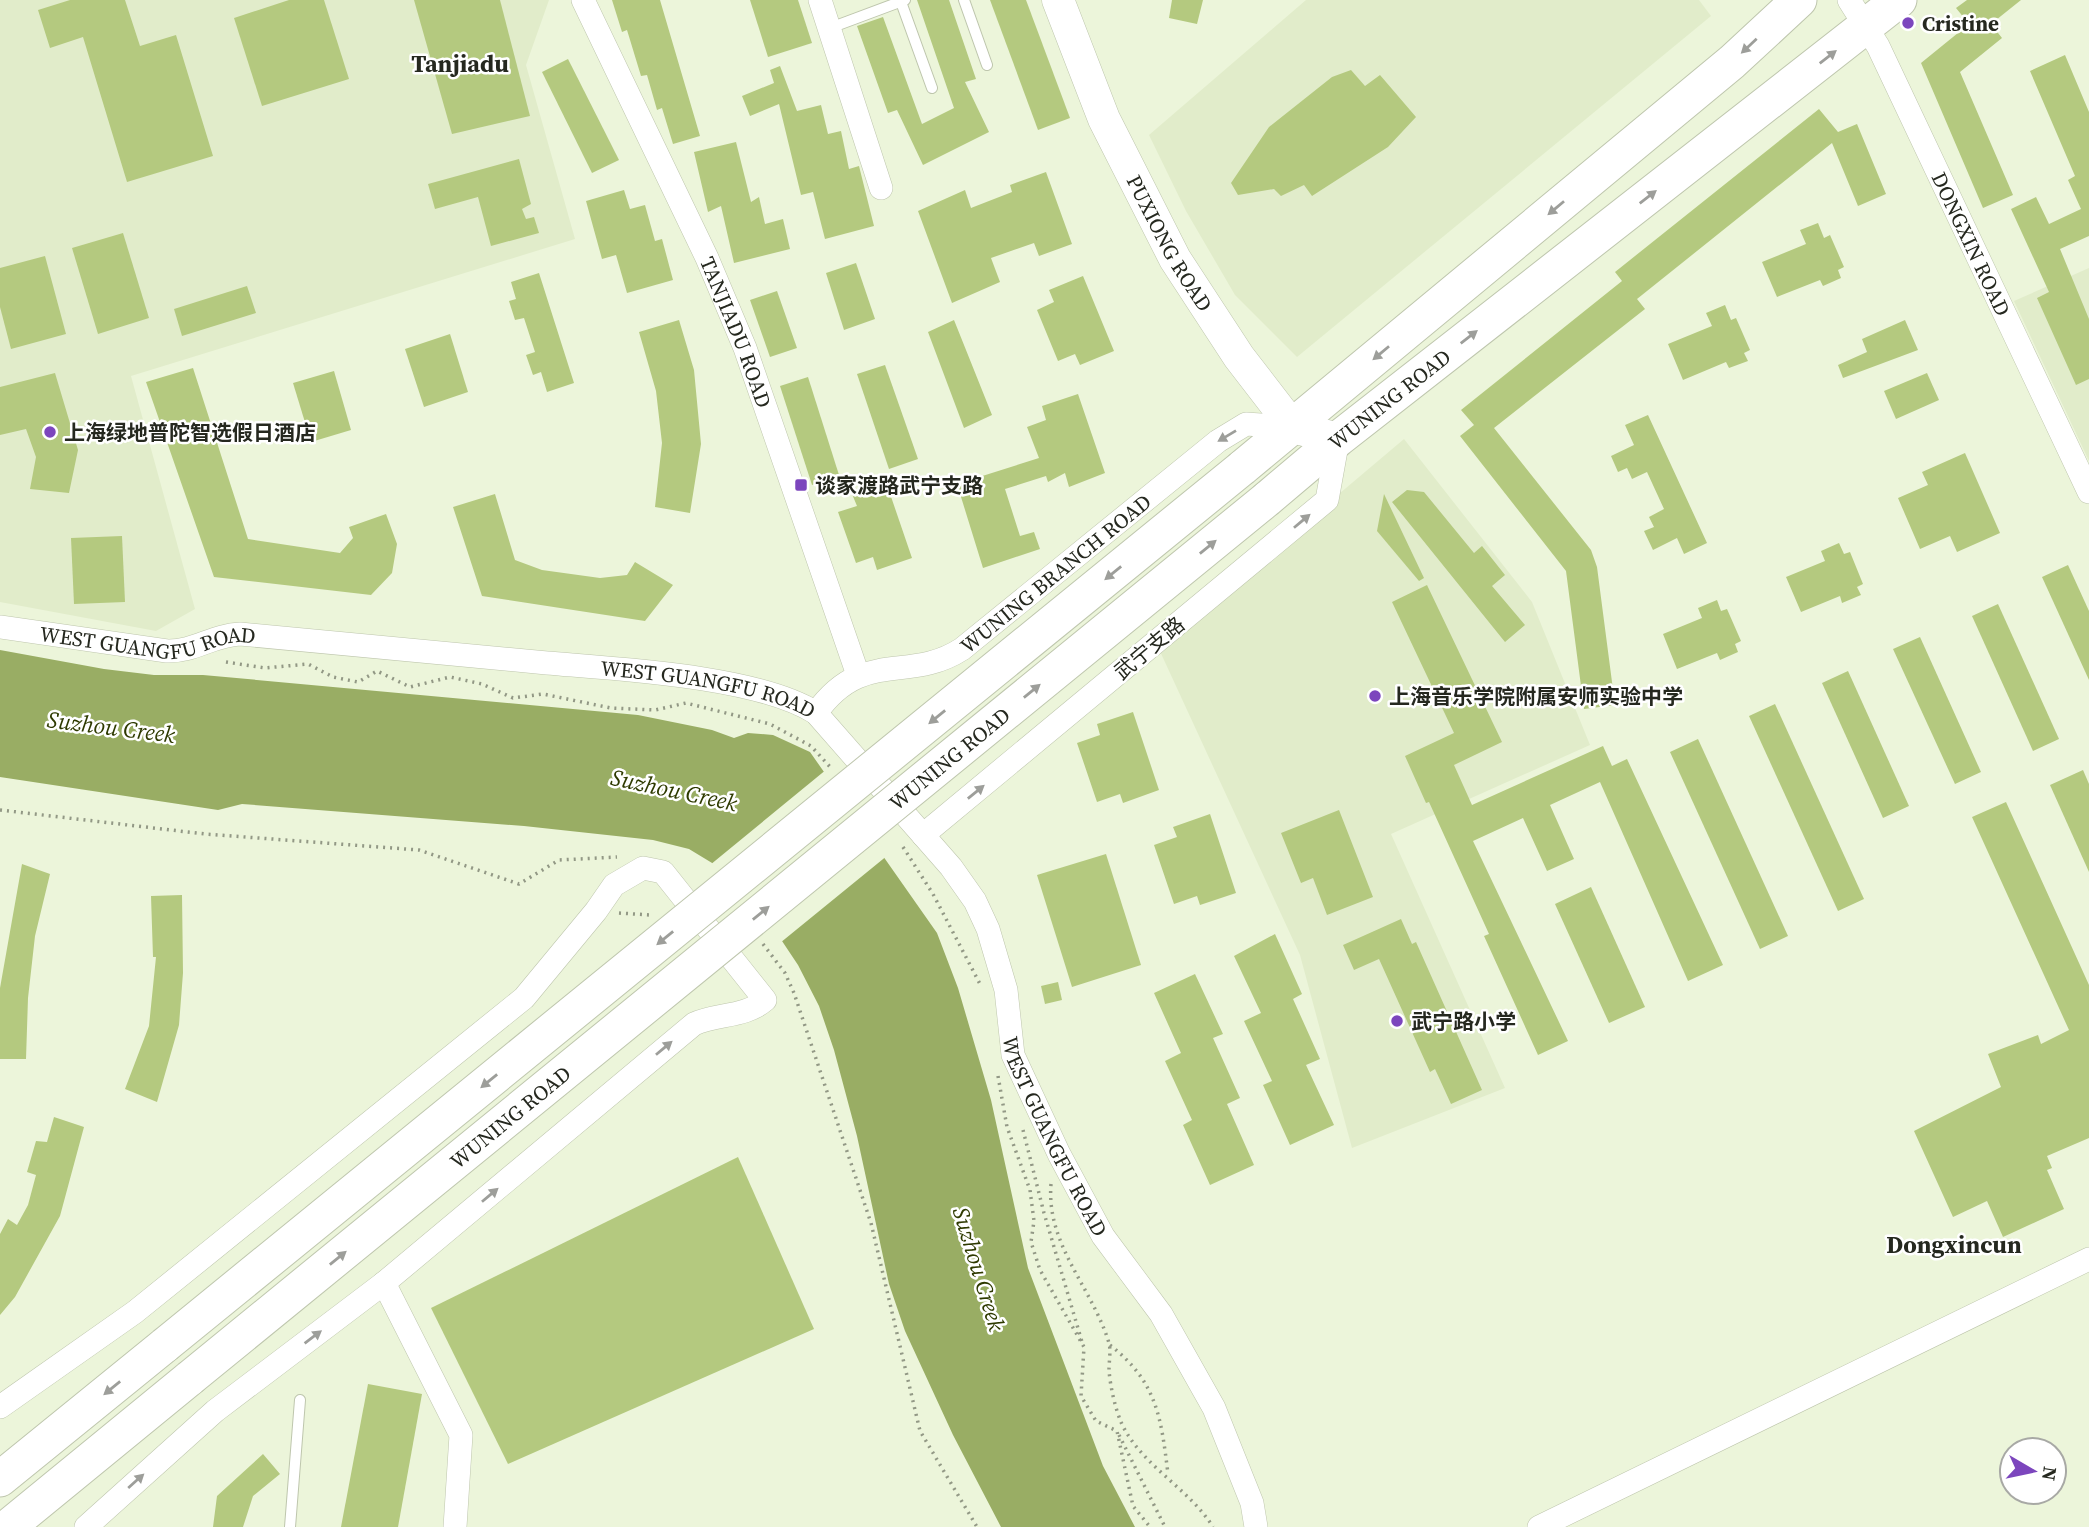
<svg xmlns="http://www.w3.org/2000/svg" width="2089" height="1527" viewBox="0 0 2089 1527" font-family="'Source Serif 4','Noto Sans SC',serif">
<style>
.built{fill:#e1ecca}
.water{fill:#99ad64}
.pier{fill:#ecf5da}
.building{fill:#b4c97f}
.lines{fill:none;stroke-linecap:round;stroke-linejoin:round}
.service-casing{stroke:#bec6ad;stroke-width:12}
.minor-casing{stroke:#bec6ad;stroke-width:24}
.secondary-casing{stroke:#bec6ad;stroke-width:33}
.primary-casing{stroke:#bec6ad;stroke-width:37}
.path{stroke:#929885;stroke-width:3.5;stroke-dasharray:2 5;stroke-linecap:butt}
.service{stroke:#fff;stroke-width:10}
.minor{stroke:#fff;stroke-width:23}
.secondary{stroke:#fff;stroke-width:32}
.primary{stroke:#fff;stroke-width:35}
.primary-bridge-casing{stroke:#bec6ad;stroke-width:37;stroke-linecap:butt}
.primary-bridge{stroke:#fff;stroke-width:35}
.oneway{fill:#9d9e9a}
.poi-dot{fill:#7c46bd;stroke:#fff;stroke-width:2.5}
.labels{text-anchor:middle;dominant-baseline:central;stroke-width:5;stroke-linejoin:round;paint-order:stroke}
.poi-label{font-size:21px;font-weight:bold;fill:#25281f;stroke:#fff;text-anchor:start}
.street-label{font-size:21px;fill:#25281f;stroke:#fff}
.water-label{font-size:23px;font-style:italic;fill:#2e3a00;stroke:#fff}
.quarter-label{font-size:24px;font-weight:bold;fill:#25281f;stroke:#fff}
</style>
<rect width="100%" height="100%" fill="#ecf5da"/>
<g class="built">
<path d="M 0,0 L 549,0 L 526,65 L 575,239 L 131,376 L 195,609 L 156,631 L 0,602 Z"/>
<path d="M 1306,0 L 1699,0 L 1711,16 L 1297,357 L 1235,295 L 1186,211 L 1149,135 Z"/>
<path d="M 2089,268 L 2089,461 L 2014,301 Z"/>
<path d="M 1404,439 L 1532,602 L 1590,745 L 1391,834 L 1505,1088 L 1352,1148 L 1300,955 L 1158,647 Z"/>
</g>
<path class="water" d="M 0,650 L 104,669 L 154,675 L 203,675 L 638,715 L 712,730 L 734,738 L 748,733 L 773,735 L 810,752 L 937,933 L 958,988 L 991,1100 L 1028,1268 L 1103,1466 L 1135,1527 L 1001,1527 L 953,1435 L 905,1331 L 889,1284 L 857,1136 L 834,1050 L 819,1006 L 798,965 L 760,908 L 722,869 L 689,849 L 653,840 L 524,826 L 242,804 L 218,810 L 0,777 Z"/>
<path class="pier" d="M 827,769 L 888,855 L 780,943 L 737,887 L 710,865 Z"/>
<g class="building">
<path d="M 70,0 L 125,0 L 140,46 L 176,35 L 213,156 L 127,182 L 83,37 L 50,48 L 38,10 Z"/>
<path d="M 289,0 L 324,0 L 349,79 L 262,106 L 234,18 Z"/>
<path d="M 414,0 L 500,0 L 530,116 L 452,134 Z"/>
<path d="M 612,0 L 660,0 L 700,136 L 673,144 L 662,108 L 657,110 L 647,75 L 641,76 L 627,30 L 622,32 Z"/>
<path d="M 750,0 L 798,0 L 812,43 L 768,57 Z"/>
<path d="M 917,0 L 949,0 L 976,79 L 965,82 L 989,132 L 923,165 L 897,110 L 888,113 L 857,26 L 883,17 L 922,124 L 954,108 Z"/>
<path d="M 990,0 L 1026,0 L 1070,118 L 1038,130 Z"/>
<path d="M 1172,0 L 1203,0 L 1197,24 L 1169,18 Z"/>
<path d="M 1967,0 L 2021,0 L 1991,24 L 2002,38 L 1960,72 L 2013,195 L 1983,208 L 1921,63 L 1969,24 L 1956,8 Z"/>
<path d="M 2065,55 L 2089,112 L 2089,236 L 2060,249 L 2089,319 L 2089,379 L 2076,385 L 2037,298 L 2049,292 L 2011,209 L 2036,197 L 2049,224 L 2081,209 L 2068,180 L 2075,176 L 2030,71 Z"/>
<path d="M 568,59 L 619,160 L 592,173 L 542,72 Z"/>
<path d="M 780,66 L 797,111 L 821,105 L 828,134 L 841,131 L 849,169 L 859,166 L 874,226 L 825,239 L 813,192 L 801,195 L 779,104 L 750,116 L 742,96 L 774,83 L 770,70 Z"/>
<path d="M 1351,70 L 1365,86 L 1380,75 L 1416,117 L 1388,147 L 1312,196 L 1304,185 L 1281,196 L 1274,189 L 1238,195 L 1231,183 L 1269,127 L 1332,77 Z"/>
<path d="M 1819,109 L 1838,132 L 1857,124 L 1886,194 L 1858,206 L 1832,143 L 1637,299 L 1645,309 L 1494,428 L 1591,550 L 1597,567 L 1615,705 L 1584,709 L 1566,571 L 1460,436 L 1474,425 L 1461,410 L 1622,281 L 1615,272 Z"/>
<path d="M 736,142 L 751,202 L 759,197 L 765,224 L 783,219 L 790,249 L 734,263 L 721,206 L 708,212 L 694,152 Z"/>
<path d="M 519,159 L 531,204 L 522,209 L 526,219 L 534,217 L 539,233 L 491,246 L 478,197 L 435,209 L 428,184 Z"/>
<path d="M 1046,172 L 1072,244 L 1039,256 L 1034,243 L 991,258 L 1000,282 L 952,303 L 918,211 L 965,190 L 971,208 L 1012,192 L 1010,185 Z"/>
<path d="M 624,190 L 630,209 L 645,205 L 655,241 L 662,239 L 673,280 L 627,293 L 616,255 L 602,259 L 586,201 Z"/>
<path d="M 1818,223 L 1824,238 L 1830,235 L 1844,267 L 1838,270 L 1841,278 L 1823,286 L 1820,280 L 1777,297 L 1762,262 L 1806,244 L 1800,230 Z"/>
<path d="M 123,233 L 149,318 L 98,334 L 72,248 Z"/>
<path d="M 45,256 L 66,334 L 11,349 L 0,307 L 0,268 Z"/>
<path d="M 856,263 L 875,319 L 844,330 L 826,273 Z"/>
<path d="M 539,273 L 574,383 L 547,392 L 541,372 L 533,375 L 526,355 L 535,352 L 524,318 L 515,320 L 509,301 L 516,299 L 511,282 Z"/>
<path d="M 1083,276 L 1114,351 L 1080,365 L 1075,354 L 1058,361 L 1037,310 L 1054,302 L 1049,290 Z"/>
<path d="M 247,286 L 256,313 L 182,336 L 174,309 Z"/>
<path d="M 777,291 L 797,348 L 770,357 L 750,300 Z"/>
<path d="M 1725,305 L 1731,320 L 1736,318 L 1750,350 L 1744,353 L 1748,361 L 1729,368 L 1726,362 L 1683,380 L 1668,344 L 1712,326 L 1706,313 Z"/>
<path d="M 679,320 L 694,370 L 701,444 L 690,513 L 655,507 L 662,443 L 656,391 L 639,332 Z"/>
<path d="M 954,320 L 992,415 L 964,428 L 928,332 Z"/>
<path d="M 1905,320 L 1918,350 L 1843,378 L 1838,365 L 1867,352 L 1862,339 Z"/>
<path d="M 450,334 L 468,392 L 424,407 L 405,349 Z"/>
<path d="M 885,365 L 918,459 L 889,469 L 857,374 Z"/>
<path d="M 193,368 L 248,539 L 340,553 L 353,538 L 349,527 L 386,514 L 397,544 L 392,573 L 371,595 L 214,577 L 146,382 Z"/>
<path d="M 334,371 L 351,430 L 311,442 L 293,383 Z"/>
<path d="M 55,373 L 78,450 L 69,493 L 30,489 L 36,457 L 26,429 L 0,435 L 0,387 Z"/>
<path d="M 1927,373 L 1939,400 L 1896,419 L 1884,391 Z"/>
<path d="M 808,377 L 839,475 L 812,485 L 780,386 Z"/>
<path d="M 1078,394 L 1105,473 L 1069,487 L 1065,473 L 1048,482 L 1046,476 L 1005,489 L 1020,536 L 1034,532 L 1040,549 L 983,568 L 957,484 L 1039,458 L 1027,427 L 1046,420 L 1042,406 Z"/>
<path d="M 1648,415 L 1707,543 L 1684,554 L 1677,538 L 1653,550 L 1644,531 L 1654,527 L 1649,517 L 1664,509 L 1647,472 L 1632,479 L 1627,468 L 1618,472 L 1611,456 L 1634,445 L 1625,425 Z"/>
<path d="M 1965,453 L 2000,533 L 1957,552 L 1950,536 L 1920,549 L 1898,498 L 1928,485 L 1922,472 Z"/>
<path d="M 886,482 L 912,558 L 877,570 L 873,557 L 856,563 L 838,512 L 857,506 L 852,494 Z"/>
<path d="M 1407,490 L 1424,492 L 1474,553 L 1482,546 L 1505,575 L 1492,586 L 1525,625 L 1505,642 L 1392,502 Z"/>
<path d="M 495,494 L 515,560 L 542,570 L 600,578 L 627,575 L 635,562 L 673,585 L 645,621 L 482,596 L 453,507 Z"/>
<path d="M 1384,494 L 1424,578 L 1419,581 L 1377,531 Z"/>
<path d="M 122,536 L 125,602 L 74,604 L 71,538 Z"/>
<path d="M 1839,543 L 1844,554 L 1850,552 L 1863,584 L 1857,587 L 1861,595 L 1842,603 L 1840,596 L 1801,612 L 1786,577 L 1825,561 L 1821,551 Z"/>
<path d="M 2068,565 L 2089,611 L 2089,680 L 2042,577 Z"/>
<path d="M 1427,585 L 1502,742 L 1454,765 L 1472,805 L 1603,746 L 1612,766 L 1627,759 L 1723,965 L 1688,981 L 1600,782 L 1550,805 L 1574,859 L 1547,871 L 1523,818 L 1473,841 L 1568,1041 L 1538,1055 L 1484,936 L 1489,934 L 1429,802 L 1426,803 L 1405,756 L 1454,733 L 1392,602 Z"/>
<path d="M 1717,600 L 1721,611 L 1727,609 L 1741,641 L 1735,644 L 1738,652 L 1720,660 L 1717,653 L 1677,669 L 1663,634 L 1702,618 L 1698,608 Z"/>
<path d="M 1998,604 L 2059,739 L 2033,751 L 1972,616 Z"/>
<path d="M 1920,637 L 1981,772 L 1955,784 L 1893,649 Z"/>
<path d="M 1848,671 L 1909,806 L 1883,818 L 1822,683 Z"/>
<path d="M 1775,704 L 1864,899 L 1838,911 L 1749,716 Z"/>
<path d="M 1133,712 L 1159,790 L 1123,803 L 1120,794 L 1097,802 L 1077,743 L 1100,735 L 1097,724 Z"/>
<path d="M 1698,739 L 1788,936 L 1760,949 L 1670,752 Z"/>
<path d="M 2083,770 L 2089,784 L 2089,872 L 2050,785 Z"/>
<path d="M 2006,802 L 2089,985 L 2089,1138 L 2047,1156 L 2052,1168 L 2047,1170 L 2064,1209 L 2003,1237 L 1987,1201 L 1953,1217 L 1914,1131 L 2001,1087 L 1988,1054 L 2038,1035 L 2041,1044 L 2069,1030 L 1972,817 Z"/>
<path d="M 1339,810 L 1373,897 L 1327,915 L 1313,878 L 1301,883 L 1281,833 Z"/>
<path d="M 1210,814 L 1236,893 L 1200,905 L 1197,896 L 1174,904 L 1154,845 L 1177,837 L 1173,827 Z"/>
<path d="M 1106,854 L 1141,965 L 1072,987 L 1037,875 Z"/>
<path d="M 22,864 L 50,874 L 35,936 L 28,998 L 26,1059 L 0,1059 L 0,988 Z"/>
<path d="M 1591,887 L 1645,1007 L 1609,1023 L 1555,904 Z"/>
<path d="M 182,895 L 183,973 L 179,1025 L 157,1102 L 125,1089 L 149,1026 L 156,957 L 153,957 L 151,896 Z"/>
<path d="M 1401,919 L 1412,944 L 1416,942 L 1482,1090 L 1451,1104 L 1435,1069 L 1430,1072 L 1379,959 L 1354,970 L 1343,945 Z"/>
<path d="M 1275,934 L 1302,994 L 1293,999 L 1320,1059 L 1306,1065 L 1334,1125 L 1290,1145 L 1263,1085 L 1272,1081 L 1244,1021 L 1261,1013 L 1234,956 Z"/>
<path d="M 1195,974 L 1223,1034 L 1213,1038 L 1240,1098 L 1227,1104 L 1254,1165 L 1210,1185 L 1183,1125 L 1192,1120 L 1165,1061 L 1181,1053 L 1154,993 Z"/>
<path d="M 1058,982 L 1062,1000 L 1045,1004 L 1041,986 Z"/>
<path d="M 54,1117 L 84,1127 L 60,1216 L 15,1297 L 0,1315 L 0,1234 L 8,1219 L 17,1225 L 28,1205 L 36,1175 L 27,1172 L 36,1141 L 47,1142 Z"/>
<path d="M 738,1157 L 814,1329 L 508,1464 L 431,1308 Z"/>
<path d="M 368,1384 L 422,1394 L 398,1527 L 341,1527 Z"/>
<path d="M 263,1454 L 280,1474 L 253,1496 L 243,1527 L 213,1527 L 217,1496 Z"/>
</g>
<g class="lines">
<g class="service-casing">
<g id="service">
<path d="M 964,0 L 987,65"/>
<path d="M 901,2 L 932,88"/>
<path d="M 830,28 L 905,0"/>
<path d="M 290,1527 L 300,1400"/>
</g>
</g>
<g class="minor-casing">
<g id="minor">
<path id="s1" d="M 583,0 L 707,258 L 745,348 L 858,675"/>
<path d="M 820,0 L 881,188"/>
<path id="s2" d="M 1849,0 L 1878,46 L 2089,492"/>
<path id="s3" d="M 0,627 L 167,651 C 194,652 213,635 240,634 C 342,643 444,653 547,663 C 618,669 758,676 816,713 L 951,867 L 975,901 L 988,929 L 1006,990 L 1013,1055 L 1059,1154 L 1103,1236 L 1161,1314 L 1214,1408 L 1252,1503 L 1256,1527"/>
<path id="s4" d="M 816,713 C 863,647 908,684 962,649 L 1218,441 L 1246,424 L 1293,427"/>
<path d="M 923,835 L 1327,500 L 1338,439"/>
<path d="M 384,1283 L 461,1435 L 455,1527"/>
<path d="M 0,1407 L 135,1312 L 524,998 L 596,911 L 614,885 L 643,868 L 663,872 L 765,1000 C 744,1018 718,1013 694,1024 L 384,1283 L 215,1411 L 86,1527"/>
<path d="M 1539,1527 L 2089,1259"/>
</g>
</g>
<g class="secondary-casing">
<g id="secondary">
<path id="s5" d="M 1058,0 L 1104,119 L 1175,259 L 1239,357 L 1293,427 L 1338,439"/>
</g>
</g>
<g class="primary-casing">
<g id="primary">
<path d="M 1242,468 L 1732,62 L 1799,0"/>
<path id="s6" d="M 1267,499 L 1338,439 L 1899,0"/>
<path d="M 0,1479 L 165,1345"/>
<path d="M 8,1527 L 190,1378"/>
</g>
</g>
<g class="path">
<path d="M 226,662 L 265,668 L 308,664 L 333,677 L 358,682 L 377,671 L 410,687 L 450,677 L 482,684 L 513,698 L 543,694 L 611,708 L 655,710 L 686,703 L 770,724 L 811,746 L 832,769"/>
<path d="M 0,810 L 205,834 L 419,850 L 519,884 L 559,860 L 617,857"/>
<path d="M 903,847 L 933,894 L 980,984"/>
<path d="M 619,913 L 650,915"/>
<path d="M 763,944 L 785,973 L 794,993 L 871,1223 L 920,1431 L 977,1527"/>
<path d="M 998,1076 L 1007,1127 L 1030,1190 L 1034,1221 L 1031,1242 L 1040,1270 L 1084,1347 L 1081,1396 L 1096,1421 L 1117,1431 L 1133,1506 L 1150,1527"/>
<path d="M 1023,1130 L 1044,1213 L 1082,1342"/>
<path d="M 1051,1184 C 1046,1245 1092,1287 1109,1343 C 1111,1351 1109,1361 1109,1370 C 1110,1385 1115,1408 1121,1422 C 1140,1465 1189,1488 1213,1527"/>
<path d="M 1110,1345 C 1157,1382 1161,1417 1168,1474"/>
<path d="M 1119,1435 L 1165,1527"/>
</g>
<use href="#service" class="service"/>
<use href="#minor" class="minor"/>
<use href="#secondary" class="secondary"/>
<use href="#primary" class="primary"/>
<g class="primary-bridge-casing">
<g id="primary-bridge">
<path d="M 165,1345 L 1242,468"/>
<path id="s7" d="M 190,1378 L 1267,499"/>
</g>
</g>
<use href="#primary-bridge" class="primary-bridge"/>
</g>
<defs><path id="oneway-solid" d="M-6-.8H1V-3.2L6.5 0L1 3.2V.8H-6Z" transform="scale(1.75)"/></defs>
<g class="oneway">
<use href="#oneway-solid" transform="translate(1749 46) rotate(137)"/>
<use href="#oneway-solid" transform="translate(1828 57) rotate(-38)"/>
<use href="#oneway-solid" transform="translate(1648 197) rotate(-38)"/>
<use href="#oneway-solid" transform="translate(1556 208) rotate(140)"/>
<use href="#oneway-solid" transform="translate(1469 337) rotate(-38)"/>
<use href="#oneway-solid" transform="translate(1381 353) rotate(140)"/>
<use href="#oneway-solid" transform="translate(1227 436) rotate(149)"/>
<use href="#oneway-solid" transform="translate(1302 521) rotate(-40)"/>
<use href="#oneway-solid" transform="translate(1208 547) rotate(-39)"/>
<use href="#oneway-solid" transform="translate(1113 573) rotate(141)"/>
<use href="#oneway-solid" transform="translate(1032 691) rotate(-39)"/>
<use href="#oneway-solid" transform="translate(937 717) rotate(141)"/>
<use href="#oneway-solid" transform="translate(976 792) rotate(-39)"/>
<use href="#oneway-solid" transform="translate(761 913) rotate(-39)"/>
<use href="#oneway-solid" transform="translate(665 938) rotate(141)"/>
<use href="#oneway-solid" transform="translate(664 1048) rotate(-40)"/>
<use href="#oneway-solid" transform="translate(489 1081) rotate(141)"/>
<use href="#oneway-solid" transform="translate(490 1195) rotate(-40)"/>
<use href="#oneway-solid" transform="translate(338 1258) rotate(-39)"/>
<use href="#oneway-solid" transform="translate(313 1337) rotate(-37)"/>
<use href="#oneway-solid" transform="translate(112 1388) rotate(141)"/>
<use href="#oneway-solid" transform="translate(136 1481) rotate(-42)"/>
</g>
<g class="poi-dot">
<circle cx="1908" cy="23" r="7"/>
<circle cx="50" cy="432" r="7"/>
<rect x="794" y="478" width="14" height="14" rx="3.5"/>
<circle cx="1375" cy="696" r="7"/>
<circle cx="1397" cy="1021" r="7"/>
</g>
<g class="labels">
<g class="poi-label">
<text x="1922" y="23">Cristine</text>
<text x="64" y="432">上海绿地普陀智选假日酒店</text>
<text x="815" y="485">谈家渡路武宁支路</text>
<text x="1389" y="696">上海音乐学院附属安师实验中学</text>
<text x="1411" y="1021">武宁路小学</text>
</g>
<g class="street-label">
<text stroke="none"><textPath href="#s5" startOffset="268">PUXIONG ROAD</textPath></text>
<text stroke="none"><textPath href="#s2" startOffset="273">DONGXIN ROAD</textPath></text>
<text stroke="none"><textPath href="#s1" startOffset="366">TANJIADU ROAD</textPath></text>
<text stroke="none"><textPath href="#s6" startOffset="158">WUNING ROAD</textPath></text>
<text stroke="none"><textPath href="#s4" startOffset="285">WUNING BRANCH ROAD</textPath></text>
<text stroke="none"><textPath href="#s3" startOffset="150">WEST GUANGFU ROAD</textPath></text>
<text transform="translate(1149 648) rotate(-40)">武宁支路</text>
<text stroke="none"><textPath href="#s3" startOffset="716">WEST GUANGFU ROAD</textPath></text>
<text stroke="none"><textPath href="#s7" startOffset="980">WUNING ROAD</textPath></text>
<text stroke="none"><textPath href="#s7" startOffset="413">WUNING ROAD</textPath></text>
<text stroke="none"><textPath href="#s3" startOffset="1325">WEST GUANGFU ROAD</textPath></text>
</g>
<g class="water-label">
<text transform="translate(111 727) rotate(7)">Suzhou Creek</text>
<text transform="translate(674 790) rotate(12)">Suzhou Creek</text>
<text transform="translate(979 1269) rotate(73)">Suzhou Creek</text>
</g>
<g class="quarter-label">
<text x="460" y="63">Tanjiadu</text>
<text x="1954" y="1244">Dongxincun</text>
</g>
</g>
<g transform="translate(2033 1471) rotate(99)"><circle r="33" fill="#ffffff" stroke="#a8a9a5" stroke-width="2"/>
<path d="M0-5L12 26L0 18L-12 26Z" fill="#7c46bd"/>
<text y="-10" font-size="19" font-weight="bold" text-anchor="middle" fill="#25281f">N</text>
</g>
</svg>
